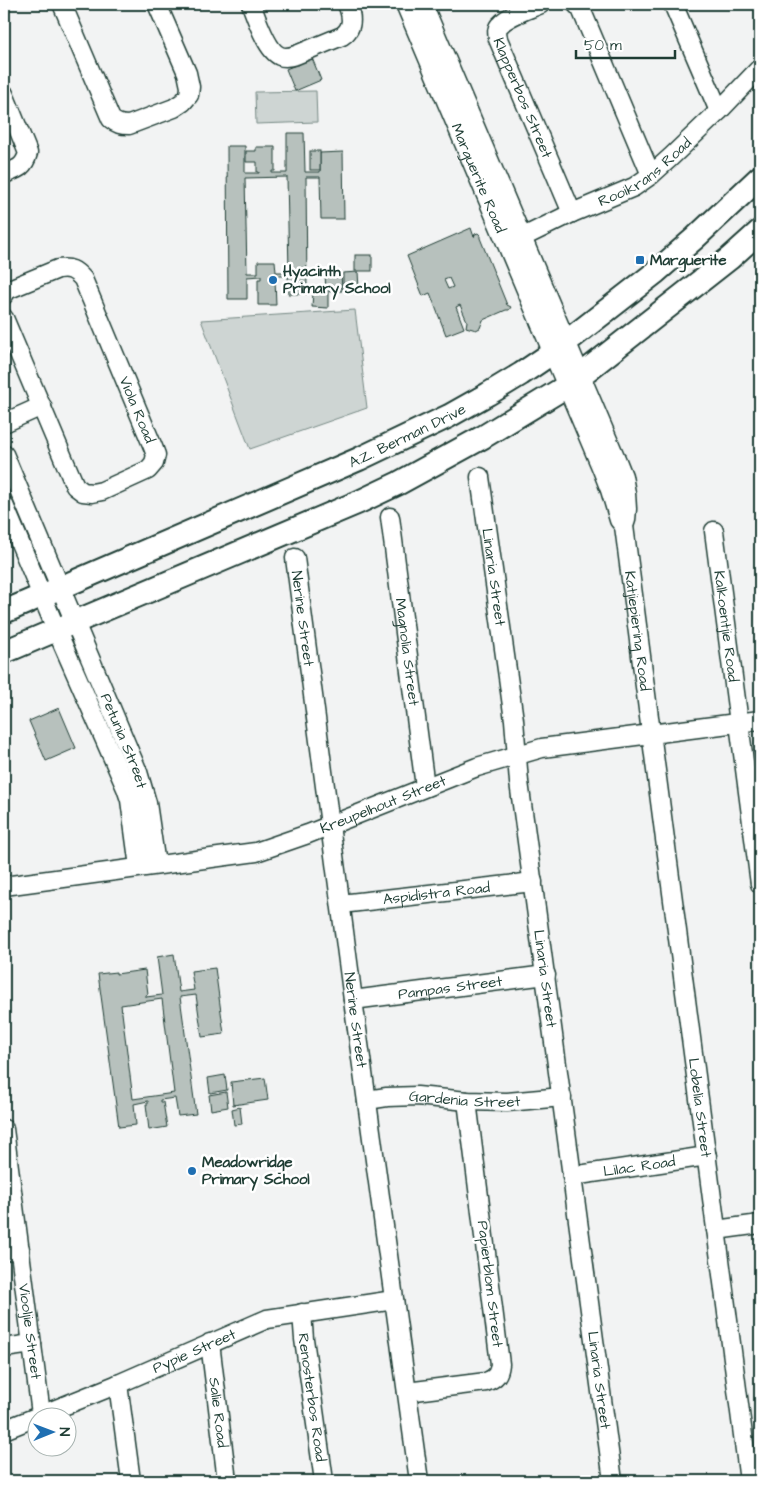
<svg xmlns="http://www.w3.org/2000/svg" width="764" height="1485" viewBox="0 0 764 1485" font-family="'Architects Daughter',sans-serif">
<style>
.green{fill:#ced5d3;stroke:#768984}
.building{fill:#b7c1bd;stroke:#1f3d34;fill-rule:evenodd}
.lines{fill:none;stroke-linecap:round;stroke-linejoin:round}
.minor-casing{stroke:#1f3d34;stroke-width:21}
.major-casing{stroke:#1f3d34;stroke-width:26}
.minor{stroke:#fff;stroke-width:18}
.major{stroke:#fff;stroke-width:22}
.poi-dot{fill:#1f6fb2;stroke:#fff;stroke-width:2}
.labels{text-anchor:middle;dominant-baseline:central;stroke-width:5;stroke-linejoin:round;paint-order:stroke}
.street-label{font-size:15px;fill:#1f3d34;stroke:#fff}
.poi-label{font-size:15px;font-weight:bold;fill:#1f3d34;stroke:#fff;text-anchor:start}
</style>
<rect width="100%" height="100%" fill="#f2f3f3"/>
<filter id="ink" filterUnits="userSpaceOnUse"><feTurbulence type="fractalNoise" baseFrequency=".02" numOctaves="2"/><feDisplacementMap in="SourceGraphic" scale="10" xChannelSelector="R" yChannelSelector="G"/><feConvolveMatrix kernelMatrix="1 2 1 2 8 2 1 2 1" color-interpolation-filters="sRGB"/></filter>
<g filter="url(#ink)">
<g class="green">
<path d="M 316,91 L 317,122 L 256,124 L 255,92 Z"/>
<path d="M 355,310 L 367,408 L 250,449 L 201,320 Z"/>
</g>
<g class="building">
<path d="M 312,58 L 321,80 L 295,91 L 286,69 Z"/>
<path d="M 287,133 L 304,133 L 305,172 L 320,172 L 320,153 L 343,152 L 344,219 L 321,219 L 320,177 L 306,177 L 307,294 L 289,294 L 288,276 L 273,276 L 274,279 L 275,279 L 276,305 L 258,305 L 258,279 L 261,279 L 261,276 L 247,277 L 247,299 L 228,299 L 227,146 L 245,146 L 245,173 L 259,173 L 259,172 L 257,172 L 257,162 L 246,162 L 246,151 L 256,151 L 256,147 L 275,147 L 275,171 L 272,171 L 272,173 L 287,173 ZM 287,177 L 289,272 L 276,272 L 275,261 L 258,261 L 258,273 L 247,273 L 245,178 Z"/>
<rect x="310" y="151" width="10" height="19"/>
<path d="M 471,228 L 474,237 L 475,234 L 478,233 L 480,235 L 480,238 L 507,305 L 511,307 L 509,310 L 506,310 L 483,320 L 480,328 L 476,330 L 466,327 L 467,321 L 460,305 L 456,307 L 464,328 L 446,335 L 430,293 L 423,296 L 407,256 ZM 449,278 L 453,287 L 448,289 L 444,280 Z"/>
<rect x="355" y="255" width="17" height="16"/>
<path d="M 341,272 L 342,291 L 326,292 L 325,273 Z"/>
<path d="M 358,272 L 359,289 L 343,289 L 343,273 Z"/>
<path d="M 313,292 L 328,293 L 328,308 L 312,307 Z"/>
<path d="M 59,708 L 76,748 L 46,761 L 29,721 Z"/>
<path d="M 174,954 L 179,992 L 194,990 L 191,971 L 215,968 L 224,1034 L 202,1037 L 196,995 L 180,997 L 196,1114 L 178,1116 L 175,1098 L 160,1100 L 160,1102 L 163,1102 L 167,1127 L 149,1130 L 146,1104 L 148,1104 L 148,1101 L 134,1104 L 136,1125 L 119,1127 L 98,974 L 116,972 L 116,974 L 145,970 L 148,994 L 146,995 L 146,997 L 162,995 L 157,957 ZM 162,999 L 174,1093 L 133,1099 L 121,1005 Z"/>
<path d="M 225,1075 L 227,1090 L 210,1093 L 208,1078 Z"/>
<path d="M 265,1078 L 268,1100 L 233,1105 L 231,1082 Z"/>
<path d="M 226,1092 L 228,1107 L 211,1110 L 209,1095 Z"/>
<path d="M 240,1107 L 242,1124 L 234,1125 L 232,1109 Z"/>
</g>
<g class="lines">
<g class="minor-casing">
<g id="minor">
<path d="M 62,4 L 111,119 C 117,124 121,125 129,125 L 174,108 L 183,102 L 189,95 L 190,87 L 187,73 L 157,4"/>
<path d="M 251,4 C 256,17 267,51 280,56 C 285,58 290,57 296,55 L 342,36 C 354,28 352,16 347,4"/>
<path id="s1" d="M 405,4 L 601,467 L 610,490 L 619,520 L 624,526"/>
<path id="s2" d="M 423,4 L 617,461 L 623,476 L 626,493 L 627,509 L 626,520 L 624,526 L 749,1481"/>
<path id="s3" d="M 541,4 C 530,9 509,15 501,24 C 496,28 497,33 498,39 L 572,213"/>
<path d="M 576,4 L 581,9 L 651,175"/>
<path d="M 673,4 L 719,111"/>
<path d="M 4,94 L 28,153 C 24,168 17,169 4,174"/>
<path id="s4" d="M 513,242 L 572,213 L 634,187 L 651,175 L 671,157 L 719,111 L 760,68"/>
<path id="s5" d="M 4,295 L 7,290 L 58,269 C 70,267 75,270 83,279 L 153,447 L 156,455 L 154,463 L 148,470 L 102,491 L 92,493 L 83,492 L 75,486 L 4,318"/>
<path d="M 4,423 L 42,406"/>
<path id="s6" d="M 4,454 L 138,772 L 147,803 L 156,865"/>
<path id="s7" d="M 480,477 L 514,720 L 519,782 L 613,1481"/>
<path d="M 4,505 L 56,629 L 126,788 L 130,800 L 139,867"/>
<path id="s8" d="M 390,517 L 425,787"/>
<path id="s9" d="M 714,531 L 760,884"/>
<path id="s10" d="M 295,558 L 353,1000 L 419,1481"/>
<path id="s11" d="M 4,886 L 256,852 L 308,834 L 477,767 L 542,748 L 760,720"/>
<path id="s12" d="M 341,904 L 533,882"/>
<path id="s13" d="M 353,1000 L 546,975"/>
<path id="s14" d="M 367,1100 L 387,1097 L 417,1096 L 467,1101 L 507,1102 L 562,1097"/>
<path id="s15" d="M 4,1129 L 41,1414"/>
<path id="s16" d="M 572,1176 L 707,1156"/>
<path d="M 716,1230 L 760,1224"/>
<path d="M 4,1251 L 20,1249"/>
<path id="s17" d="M 302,1313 L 304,1339 L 324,1481"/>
<path id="s18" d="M 210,1343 L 227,1481"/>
<path d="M 4,1348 L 32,1344"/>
<path d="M 118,1384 L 131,1481"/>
<path d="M 407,1392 L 486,1382 C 496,1378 499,1374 500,1364 L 467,1101"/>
<path id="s19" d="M 4,1430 L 118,1384 L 267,1319 L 394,1300"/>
</g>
</g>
<g class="major-casing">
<g id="major">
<path id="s20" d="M 4,612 L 359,459 L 449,416 L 488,394 L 521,374 L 552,353 L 656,272 L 695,238 L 760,177"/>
<path d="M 4,652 L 359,502 L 399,483 L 483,437 L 567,386 L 730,258 L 760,231"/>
</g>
</g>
<use href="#minor" class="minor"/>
<use href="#major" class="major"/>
</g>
</g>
<g class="poi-dot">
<rect x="635" y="255" width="10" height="10" rx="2.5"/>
<circle cx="273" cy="280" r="5"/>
<circle cx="192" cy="1171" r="5"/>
</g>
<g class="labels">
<g class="street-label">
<text stroke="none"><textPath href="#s3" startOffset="125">Klapperbos Street</textPath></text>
<text stroke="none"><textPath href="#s4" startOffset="150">Rooikrans Road</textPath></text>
<text stroke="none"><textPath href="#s1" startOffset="189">Marguerite Road</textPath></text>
<text stroke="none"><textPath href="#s5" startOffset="231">Viola Road</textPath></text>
<text stroke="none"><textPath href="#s20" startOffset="440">A.Z. Berman Drive</textPath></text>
<text stroke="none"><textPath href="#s7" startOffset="101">Linaria Street</textPath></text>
<text stroke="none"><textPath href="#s10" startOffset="61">Nerine Street</textPath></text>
<text stroke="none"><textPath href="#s9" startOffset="96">Kalkoentjie Road</textPath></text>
<text stroke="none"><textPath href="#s2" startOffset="669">Katjiepiering Road</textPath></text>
<text stroke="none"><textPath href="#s8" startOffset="136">Magnolia Street</textPath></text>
<text stroke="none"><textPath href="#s6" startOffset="311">Petunia Street</textPath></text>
<text stroke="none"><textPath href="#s11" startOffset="390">Kreupelhout Street</textPath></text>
<text stroke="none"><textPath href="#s12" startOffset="96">Aspidistra Road</textPath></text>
<text stroke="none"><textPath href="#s7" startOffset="506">Linaria Street</textPath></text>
<text stroke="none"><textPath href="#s13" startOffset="98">Pampas Street</textPath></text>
<text stroke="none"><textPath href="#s10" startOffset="466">Nerine Street</textPath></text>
<text stroke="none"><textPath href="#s14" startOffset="98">Gardenia Street</textPath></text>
<text stroke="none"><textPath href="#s2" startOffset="1150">Lobelia Street</textPath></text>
<text stroke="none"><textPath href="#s16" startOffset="68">Lilac Road</textPath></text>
<text transform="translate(490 1284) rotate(83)">Papierblom Street</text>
<text stroke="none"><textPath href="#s15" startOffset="204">Viooljie Street</textPath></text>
<text stroke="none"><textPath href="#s19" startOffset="206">Pypie Street</textPath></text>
<text stroke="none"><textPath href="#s7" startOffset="911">Linaria Street</textPath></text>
<text stroke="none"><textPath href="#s17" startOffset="85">Renosterbos Road</textPath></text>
<text stroke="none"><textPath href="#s18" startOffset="70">Salie Road</textPath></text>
</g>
<g class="poi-label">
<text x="650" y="260">Marguerite</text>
<text x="283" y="271">Hyacinth<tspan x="283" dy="17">Primary School</tspan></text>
<text x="202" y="1162">Meadowridge<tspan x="202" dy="17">Primary School</tspan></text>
</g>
</g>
<rect width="764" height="1485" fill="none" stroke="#fff" stroke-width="20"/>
<rect x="10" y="10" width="744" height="1465" fill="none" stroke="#1f3d34" stroke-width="2" filter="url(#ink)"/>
<g transform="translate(52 1432) rotate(89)"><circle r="24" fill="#ffffff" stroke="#a5b1ae"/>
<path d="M0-4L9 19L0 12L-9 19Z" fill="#1f6fb2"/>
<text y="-8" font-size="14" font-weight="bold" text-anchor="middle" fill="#1f3d34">N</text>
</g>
<path d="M576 50v8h99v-8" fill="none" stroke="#1f3d34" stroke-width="2.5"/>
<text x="584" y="50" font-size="15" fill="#1f3d34" stroke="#ffffff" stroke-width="4" paint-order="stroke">50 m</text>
</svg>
